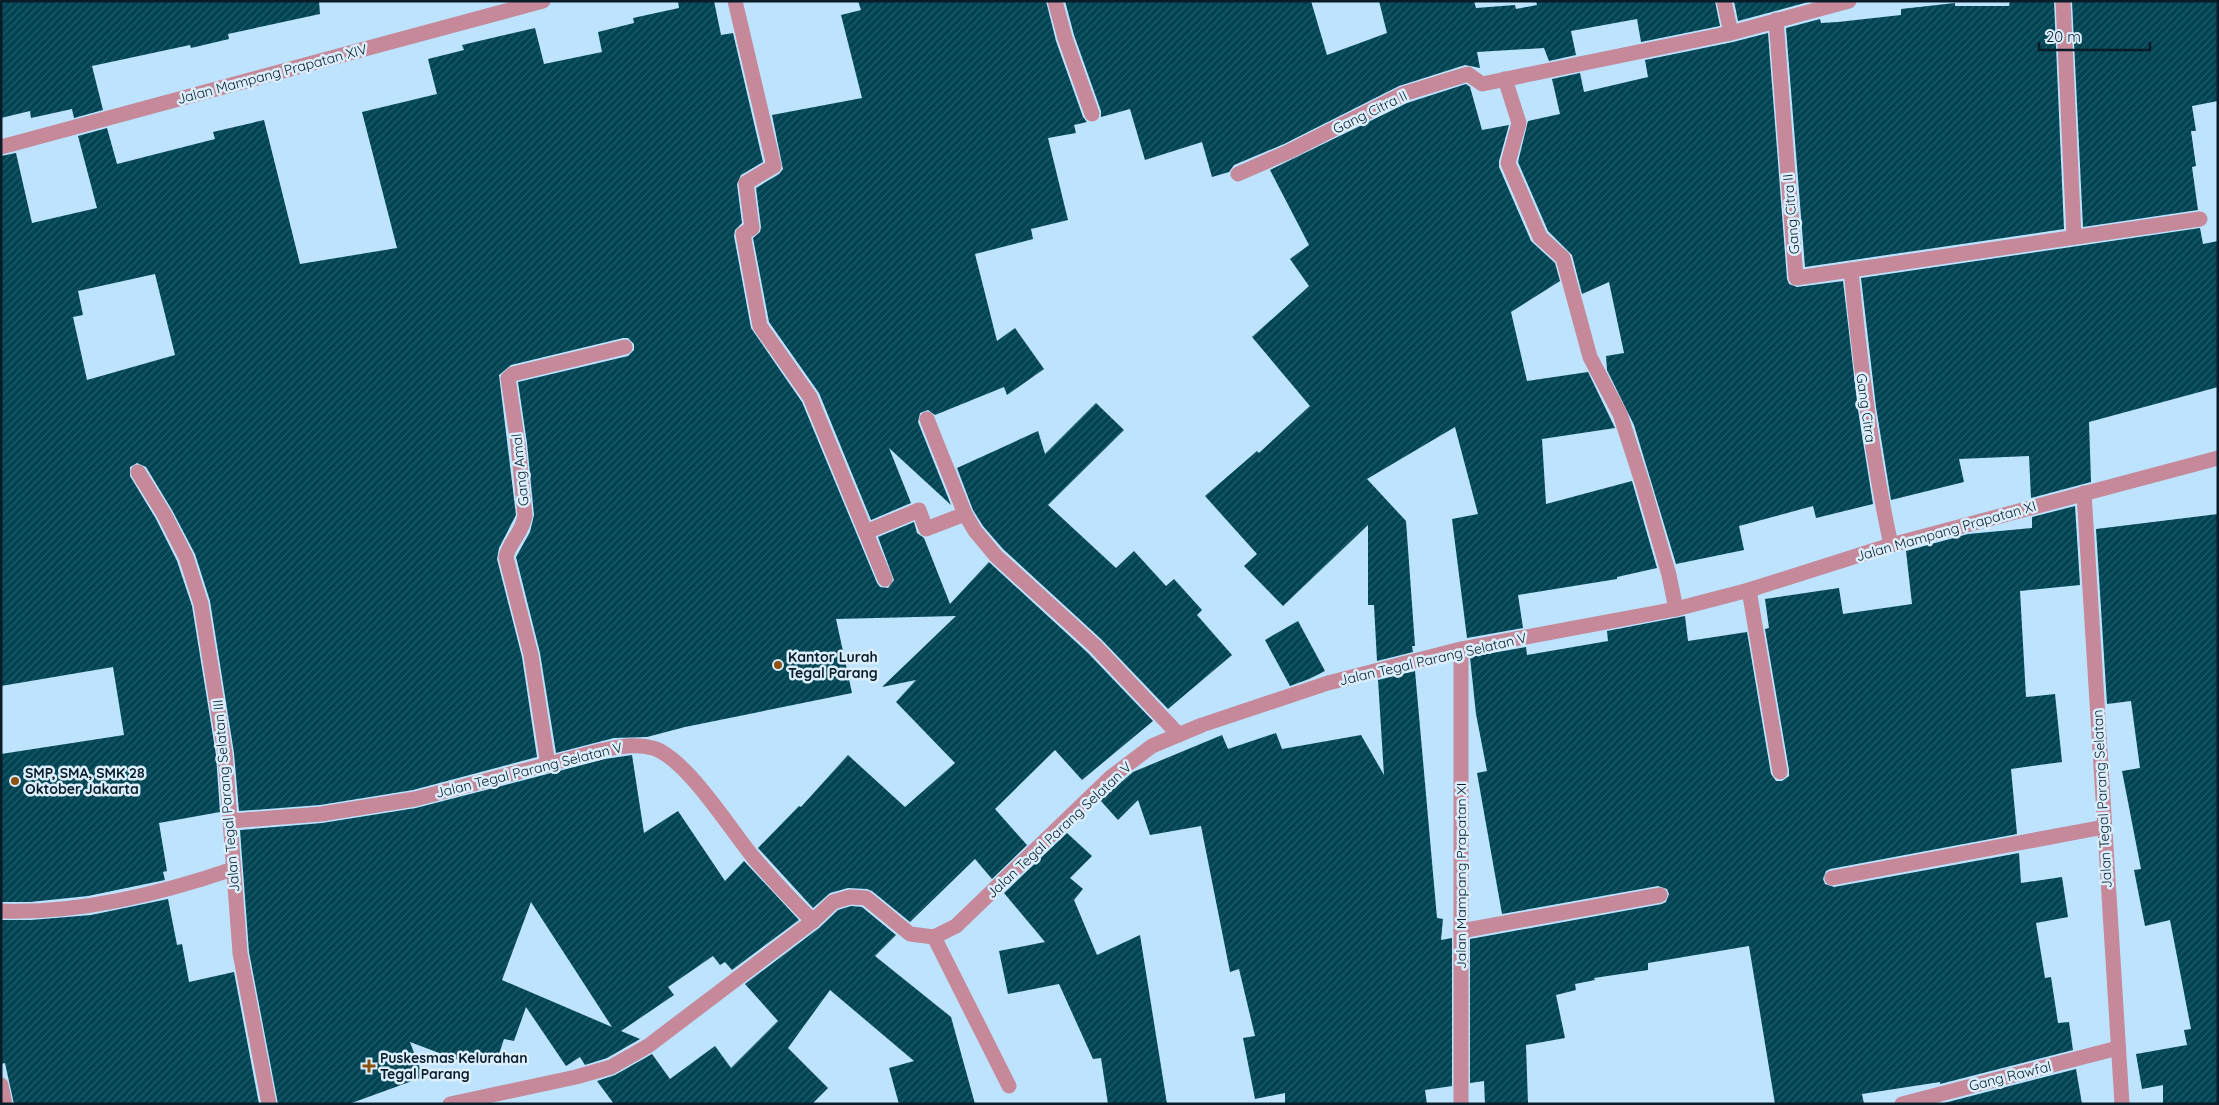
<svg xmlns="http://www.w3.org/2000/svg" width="2219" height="1105" viewBox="0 0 2219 1105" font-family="Quicksand,sans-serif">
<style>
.building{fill:url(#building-hatch);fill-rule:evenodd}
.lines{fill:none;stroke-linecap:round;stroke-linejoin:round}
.street{stroke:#c5899a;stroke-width:15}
.poi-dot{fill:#8c5011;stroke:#dbeefc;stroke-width:2}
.labels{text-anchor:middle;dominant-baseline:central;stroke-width:5;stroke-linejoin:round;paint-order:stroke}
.street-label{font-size:14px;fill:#091c28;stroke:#dbeefc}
.poi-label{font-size:14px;font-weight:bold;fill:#091c28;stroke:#dbeefc;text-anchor:start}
</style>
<defs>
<pattern id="building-hatch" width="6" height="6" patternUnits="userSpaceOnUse" patternTransform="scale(1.25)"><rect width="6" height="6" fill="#004454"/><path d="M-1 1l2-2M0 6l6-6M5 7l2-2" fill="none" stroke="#245c69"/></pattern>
</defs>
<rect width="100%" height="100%" fill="#bde3ff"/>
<g class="building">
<path d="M 1,1 L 319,1 L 320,14 L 228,34 L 229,39 L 191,48 L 190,45 L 92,66 L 103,110 L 74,118 L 72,109 L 31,118 L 30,111 L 1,118 Z"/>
<path d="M 678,1 L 714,1 L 721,35 L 733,33 L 763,162 L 741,175 L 737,184 L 742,223 L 735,230 L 734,236 L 751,328 L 802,402 L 877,583 L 880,587 L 888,588 L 894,580 L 878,537 L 914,522 L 917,533 L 924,538 L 950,604 L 989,562 L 1088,653 L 1153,721 L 1082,780 L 1055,750 L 995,809 L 1027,845 L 992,879 L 975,859 L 910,922 L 872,891 L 867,889 L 848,888 L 830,893 L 813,908 L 758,848 L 799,806 L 801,807 L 848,755 L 905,807 L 955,763 L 896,702 L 916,680 L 882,687 L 956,616 L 836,619 L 852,693 L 685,727 L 647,737 L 614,738 L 556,753 L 540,653 L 516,557 L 530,532 L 534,515 L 527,443 L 518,382 L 628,356 L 634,350 L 634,344 L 628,338 L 623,338 L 511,365 L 499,375 L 516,515 L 499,548 L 497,559 L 522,657 L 537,757 L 413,790 L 320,805 L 239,811 L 234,753 L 210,601 L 195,554 L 172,510 L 146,467 L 137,463 L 130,467 L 130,476 L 156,519 L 177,561 L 192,606 L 216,755 L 220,812 L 159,823 L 167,871 L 163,872 L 165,880 L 88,896 L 30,902 L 1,902 L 1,754 L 124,735 L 113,667 L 1,686 L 1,156 L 16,153 L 32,223 L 97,208 L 78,136 L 107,128 L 117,164 L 215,139 L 213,132 L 264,120 L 300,264 L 397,248 L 362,112 L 437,94 L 428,59 L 464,50 L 462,45 L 535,28 L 544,64 L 602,52 L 598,32 L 634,23 L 633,18 L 679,8 ZM 155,274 L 175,355 L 87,380 L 73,317 L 83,315 L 78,291 Z"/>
<path d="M 858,1 L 1046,1 L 1056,41 L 1083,117 L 1087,122 L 1074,125 L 1076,133 L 1048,138 L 1068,220 L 1031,229 L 1033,239 L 975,254 L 997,341 L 1015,328 L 1044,369 L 1007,395 L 1004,387 L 935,415 L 928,410 L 920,413 L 918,422 L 951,505 L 889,448 L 911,503 L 871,520 L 819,393 L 769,322 L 753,238 L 760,232 L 761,227 L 756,188 L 779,174 L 783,169 L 772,115 L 862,98 L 841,15 L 861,10 Z"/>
<path d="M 1065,1 L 1311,1 L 1327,55 L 1387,33 L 1379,1 L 1474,1 L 1476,8 L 1515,5 L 1516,9 L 1537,5 L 1536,1 L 1715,1 L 1720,26 L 1641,42 L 1637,19 L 1571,31 L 1576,55 L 1549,61 L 1544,48 L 1477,52 L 1480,68 L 1465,65 L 1399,86 L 1284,144 L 1234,165 L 1229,172 L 1212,177 L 1202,142 L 1145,160 L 1130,109 L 1101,117 L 1101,111 L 1074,35 Z"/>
<path d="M 1734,1 L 1812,1 L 1738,21 Z"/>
<path d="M 2010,1 L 2054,1 L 2064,229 L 1805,267 L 1786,28 L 1820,19 L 1821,23 L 1838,22 L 1901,15 L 1901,9 L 1955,3 L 1955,6 L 2009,6 Z"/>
<path d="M 2072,1 L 2218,1 L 2218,101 L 2192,106 L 2196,131 L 2191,131 L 2196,166 L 2192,167 L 2198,210 L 2083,227 Z"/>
<path d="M 1768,33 L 1787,279 L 1789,284 L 1797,287 L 1843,281 L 1858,410 L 1873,504 L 1816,518 L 1813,506 L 1739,526 L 1744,550 L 1676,564 L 1634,425 L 1607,370 L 1606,356 L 1624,353 L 1609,282 L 1582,294 L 1572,255 L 1548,231 L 1518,162 L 1528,121 L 1560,114 L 1552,79 L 1580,73 L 1584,92 L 1648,77 L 1645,60 L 1733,42 Z"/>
<path d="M 1466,84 L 1470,87 L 1482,130 L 1509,125 L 1499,161 L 1499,167 L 1531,241 L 1555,263 L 1560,281 L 1511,312 L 1527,381 L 1588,372 L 1615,428 L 1542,439 L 1546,504 L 1632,481 L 1657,568 L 1617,577 L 1617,579 L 1518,595 L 1523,628 L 1467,638 L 1452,519 L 1478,514 L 1455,427 L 1367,479 L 1406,521 L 1415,646 L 1412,646 L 1413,652 L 1377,661 L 1374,605 L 1368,605 L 1368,525 L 1283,606 L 1244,566 L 1257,554 L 1205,496 L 1257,451 L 1259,453 L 1310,406 L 1252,337 L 1309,286 L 1290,259 L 1309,245 L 1270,170 L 1407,103 Z"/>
<path d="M 2200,228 L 2203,244 L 2218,241 L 2218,387 L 2089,422 L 2091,482 L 2031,498 L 2029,456 L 1959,459 L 1964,482 L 1891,500 L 1876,407 L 1861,278 Z"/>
<path d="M 1096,403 L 1124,430 L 1048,505 L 1116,568 L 1134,551 L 1166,586 L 1174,579 L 1202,610 L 1197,615 L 1232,655 L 1168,709 L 1101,639 L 1003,549 L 983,526 L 973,510 L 957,468 L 1038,431 L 1045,454 Z"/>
<path d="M 2075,506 L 2080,585 L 2020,591 L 2026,697 L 2055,694 L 2062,762 L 2011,769 L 2017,834 L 1830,869 L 1826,871 L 1823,879 L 1825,884 L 1834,887 L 2019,853 L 2021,883 L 2062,877 L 2068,917 L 2036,923 L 2045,978 L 2051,977 L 2058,1023 L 2069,1022 L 2073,1050 L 1940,1084 L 1940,1082 L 1862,1094 L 1864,1104 L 1775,1104 L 1749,946 L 1648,963 L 1648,970 L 1594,978 L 1595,980 L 1575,984 L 1576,990 L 1556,995 L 1565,1038 L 1526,1045 L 1528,1104 L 1485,1104 L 1484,1081 L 1470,1083 L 1470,939 L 1662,904 L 1666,902 L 1669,894 L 1667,889 L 1658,886 L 1502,914 L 1477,773 L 1487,771 L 1476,714 L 1470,657 L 1526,647 L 1527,655 L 1608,641 L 1607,631 L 1685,616 L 1688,641 L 1747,632 L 1771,774 L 1776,781 L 1782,781 L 1789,776 L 1789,770 L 1765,629 L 1769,628 L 1765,599 L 1839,588 L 1843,614 L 1912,604 L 1906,551 L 1968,534 L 2032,528 L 2032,517 Z"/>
<path d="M 2218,514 L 2218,1104 L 2163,1104 L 2163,1085 L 2142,1089 L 2136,1054 L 2187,1045 L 2184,1030 L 2191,1029 L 2170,920 L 2145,926 L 2134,870 L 2141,869 L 2122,771 L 2140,768 L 2131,701 L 2107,704 L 2096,529 Z"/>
<path d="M 1298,621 L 1325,671 L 1309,679 L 1290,686 L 1265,640 Z"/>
<path d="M 1415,671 L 1437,918 L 1443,919 L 1441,940 L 1452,938 L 1452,1086 L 1425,1090 L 1427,1104 L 1285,1104 L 1285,1093 L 1255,1099 L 1243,1038 L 1255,1036 L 1239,969 L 1230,972 L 1201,826 L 1150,835 L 1138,800 L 1118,820 L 1100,800 L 1133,772 L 1222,735 L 1228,749 L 1276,733 L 1282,749 L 1361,735 L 1384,775 L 1378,680 Z"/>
<path d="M 632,755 L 644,833 L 678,811 L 725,881 L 744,861 L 799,920 L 732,970 L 725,962 L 720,965 L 713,956 L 668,987 L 674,995 L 621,1031 L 640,1039 L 607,1058 L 585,1065 L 580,1057 L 566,1066 L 526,1007 L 514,1041 L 504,1039 L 496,1063 L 475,1056 L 471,1065 L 410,1042 L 423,1077 L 349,1104 L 278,1104 L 249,952 L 240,830 L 322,823 L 416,808 L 605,759 ZM 531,902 L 612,1027 L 502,980 Z"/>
<path d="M 1067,833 L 1092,856 L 1070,878 L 1083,889 L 1074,900 L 1097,955 L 1140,935 L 1167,1104 L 1108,1104 L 1101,1058 L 1093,1059 L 1059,984 L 1008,994 L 999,951 L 1045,942 L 1004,893 Z"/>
<path d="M 168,899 L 177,945 L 182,944 L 189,982 L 234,972 L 259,1104 L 14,1104 L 5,1063 L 1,1064 L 1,920 L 31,920 L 91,915 Z"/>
<path d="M 851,906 L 862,907 L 896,935 L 875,956 L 951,1017 L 975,1104 L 899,1104 L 889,1068 L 914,1061 L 830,990 L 788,1048 L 828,1088 L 812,1104 L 614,1104 L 597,1081 L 615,1075 L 652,1054 L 670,1079 L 715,1046 L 731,1068 L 778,1021 L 745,984 L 819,928 L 838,910 Z"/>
<path d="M 2076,1069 L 2082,1104 L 1944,1104 L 1944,1103 Z"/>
</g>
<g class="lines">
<g class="street">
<path d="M 735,1 L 774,166 L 746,183 L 752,228 L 743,234 L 760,326 L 810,397 L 885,579"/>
<path d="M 1055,1 L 1065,38 L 1092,114"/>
<path d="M 1724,1 L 1731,33"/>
<path d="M 2063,1 L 2074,237"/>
<path d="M 1776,20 L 1796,278 L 2200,219"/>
<path d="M 1505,79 L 1519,123 L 1508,163 L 1540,237 L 1563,258 L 1590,357 L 1620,414 L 1643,485 L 1669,575 L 1676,609"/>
<path d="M 1,147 L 543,1"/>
<path d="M 1238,174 L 1288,152 L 1403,94 L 1468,74 L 1482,84 L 1731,33 L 1849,1"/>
<path d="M 1851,270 C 1860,364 1871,453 1891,545"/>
<path d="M 927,419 L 965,514 L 975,531 L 996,556 L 1095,646 L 1179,735"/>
<path d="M 138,472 L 164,514 L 186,557 L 201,604 L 225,754 L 240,953 L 269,1104"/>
<path d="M 2084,493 L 2122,1104"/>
<path d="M 866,532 L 919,510 L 926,529 L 965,514"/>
<path d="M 1749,590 L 1780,772"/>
<path d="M 1461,649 L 1461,1104"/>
<path d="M 548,765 L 531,655 L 506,557 C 509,542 522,534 525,516 L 518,444 L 508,378 L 513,374 L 625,347"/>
<path d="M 230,821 L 321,814 L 415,799 L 603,750 C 619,747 636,743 653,748 C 686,758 730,829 753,857 C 772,879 792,901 813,921"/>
<path d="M 1832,878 L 2104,827"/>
<path d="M 1,911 C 79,914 160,894 233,869"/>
<path d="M 1461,931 L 1660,895"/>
<path d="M 934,937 L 1009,1086"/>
<path d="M 1,1085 L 5,1104"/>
<path d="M 450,1104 L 576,1077 L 611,1067 L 648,1046 L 813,921 L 833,902 L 850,897 L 866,898 L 910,934 L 934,937 L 956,926 L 1111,777 L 1152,746 L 1202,725 L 1328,683 L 1461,649 L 1676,609 L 1749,590 L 1891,545 L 2218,458"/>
<path d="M 1902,1104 L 2118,1048"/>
</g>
</g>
<g class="poi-dot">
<circle cx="778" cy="665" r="5"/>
<circle cx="15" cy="781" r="5"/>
<path d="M366.5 1058.5h5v5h5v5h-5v5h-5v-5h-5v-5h5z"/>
</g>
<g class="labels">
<g class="street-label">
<text transform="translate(272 74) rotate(-15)">Jalan Mampang Prapatan XIV</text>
<text transform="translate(1370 112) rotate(-26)">Gang Citra II</text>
<text transform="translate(1791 214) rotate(-95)">Gang Citra II</text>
<text transform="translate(1866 408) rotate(82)">Gang Citra</text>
<text transform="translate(520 470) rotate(-96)">Gang Amal</text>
<text transform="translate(1946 531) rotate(-16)">Jalan Mampang Prapatan XI</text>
<text transform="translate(1433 659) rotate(-13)">Jalan Tegal Parang Selatan V</text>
<text transform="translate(529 770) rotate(-14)">Jalan Tegal Parang Selatan V</text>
<text transform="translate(226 796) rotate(-95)">Jalan Tegal Parang Selatan III</text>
<text transform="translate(2102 799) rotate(-93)">Jalan Tegal Parang Selatan</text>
<text transform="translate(1059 830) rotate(-43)">Jalan Tegal Parang Selatan V</text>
<text transform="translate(1461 876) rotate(-90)">Jalan Mampang Prapatan XI</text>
<text transform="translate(2010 1076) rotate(-14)">Gang Rawfal</text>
</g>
<g class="poi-label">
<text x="788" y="657">Kantor Lurah<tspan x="788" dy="16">Tegal Parang</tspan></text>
<text x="25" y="773">SMP, SMA, SMK 28<tspan x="25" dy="16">Oktober Jakarta</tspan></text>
<text x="380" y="1058">Puskesmas Kelurahan<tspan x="380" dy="16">Tegal Parang</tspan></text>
</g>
</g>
<rect width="2219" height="1105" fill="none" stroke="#091c28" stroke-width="5"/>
<path d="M2039 42v8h111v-8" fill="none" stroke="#091c28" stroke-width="2.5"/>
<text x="2046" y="42" font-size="15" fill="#091c28" stroke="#dbeefc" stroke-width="4" paint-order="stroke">20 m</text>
</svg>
